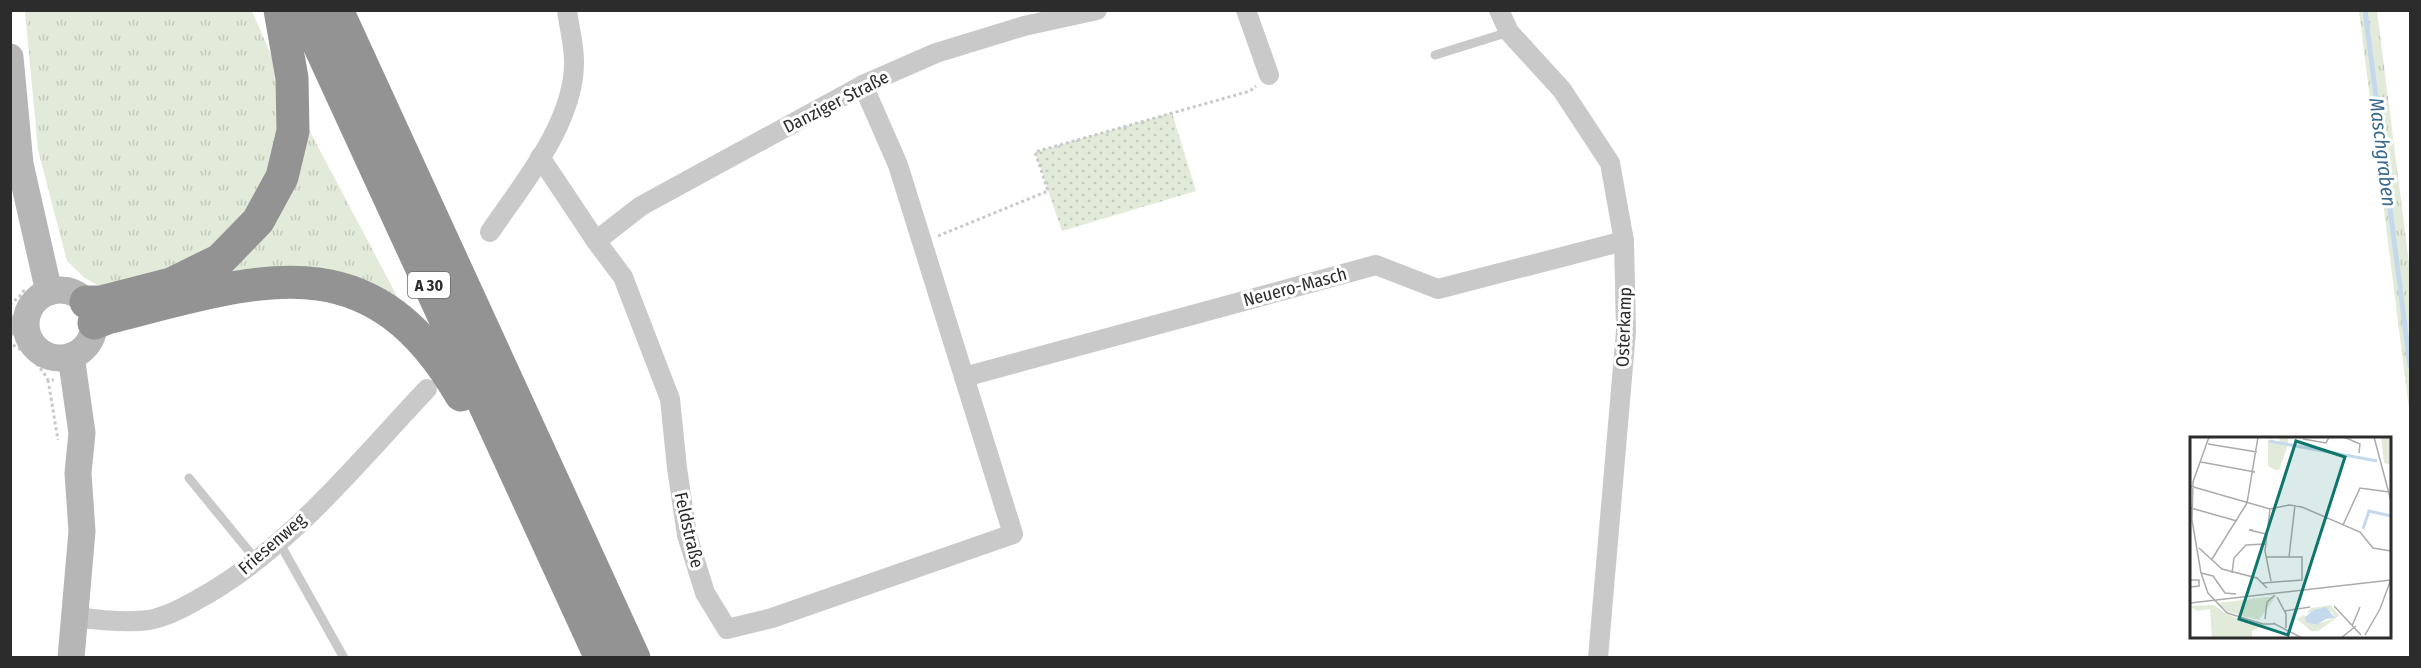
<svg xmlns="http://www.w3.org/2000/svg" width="2421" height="668" viewBox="0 0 2421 668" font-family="'Fira Sans Condensed',sans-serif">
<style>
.grass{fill:url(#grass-tufts)}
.park{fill:url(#park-dots)}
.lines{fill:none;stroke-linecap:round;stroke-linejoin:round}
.stream{stroke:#c4daec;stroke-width:5}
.path{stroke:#c9c9c9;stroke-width:3;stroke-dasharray:3 3;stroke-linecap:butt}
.service{stroke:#c9c9c9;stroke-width:9}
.minor{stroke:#c9c9c9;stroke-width:20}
.secondary{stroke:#b6b6b6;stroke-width:27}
.motorway{stroke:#939393;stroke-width:33}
.labels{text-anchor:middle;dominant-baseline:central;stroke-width:6;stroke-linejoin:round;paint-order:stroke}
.shield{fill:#fff;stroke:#6b6b6b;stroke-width:1.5}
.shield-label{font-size:16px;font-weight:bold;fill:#2c2c2c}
.street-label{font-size:18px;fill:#2c2c2c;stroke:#fff}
.water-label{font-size:20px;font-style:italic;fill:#386a90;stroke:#fff}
.inset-river{fill:none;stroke:#c4daec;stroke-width:3}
.inset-road{fill:none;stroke:#ababab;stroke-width:1.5}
.view{fill:#0f766e;fill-opacity:0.15;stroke:#0f766e;stroke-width:3}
.inset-edge{fill:none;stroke:#2c2c2c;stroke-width:3}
</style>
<defs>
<pattern id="grass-tufts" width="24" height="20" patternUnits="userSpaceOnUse" patternTransform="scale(1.5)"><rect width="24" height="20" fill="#e2ebd9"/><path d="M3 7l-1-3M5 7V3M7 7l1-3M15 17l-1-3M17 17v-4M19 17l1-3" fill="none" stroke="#c2caba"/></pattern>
<pattern id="park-dots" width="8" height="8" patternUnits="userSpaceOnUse" patternTransform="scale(1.5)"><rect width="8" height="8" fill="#e2ebd9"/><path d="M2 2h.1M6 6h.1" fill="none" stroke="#c2caba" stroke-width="1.8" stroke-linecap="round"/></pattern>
</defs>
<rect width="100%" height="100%" fill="#fff"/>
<g class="grass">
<path d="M 25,11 L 252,11 L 278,71 L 434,366 L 375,310 L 303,288 L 102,288 L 85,278 L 67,261 L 38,150 Z"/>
<path d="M 2359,11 L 2377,11 L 2410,271 L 2410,417 Z"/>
</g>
<path class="park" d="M 1172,113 L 1196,191 L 1062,231 L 1035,152 Z"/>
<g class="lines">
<path class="stream" d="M 2365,10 L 2410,366"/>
<g class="path">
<path d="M 938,236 L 1048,191 L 1035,152 L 1250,91 L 1256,86"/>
<path d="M 10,305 L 22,294 L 25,288"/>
<path d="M 13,345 C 27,352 41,367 48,380 L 54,380"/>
<path d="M 48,380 L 58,440"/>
</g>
<g class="service">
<path d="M 1435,55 L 1509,32"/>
<path d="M 189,478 L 257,561"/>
<path d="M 279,542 L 344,658"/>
</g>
<g class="minor">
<path d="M 1246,10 L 1269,75"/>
<path d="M 1499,10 L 1509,32 L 1562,90 L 1610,163 L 1624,241 L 1626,331 L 1598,658"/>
<path d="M 540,157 L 596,241 L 623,277 L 670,399 L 677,468 L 687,535 L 705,593 L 727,629 L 772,618 L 1013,534 L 898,165 L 863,85"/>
<path d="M 490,232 C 523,183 575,122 574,61 C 574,44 569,27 567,10"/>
<path d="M 596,241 L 641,206 L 863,85 L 936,53 L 1024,26 L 1097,10"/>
<path d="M 10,326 L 26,323"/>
<path d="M 964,377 L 1376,265 L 1438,289 L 1624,241"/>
<path d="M 76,617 C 98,620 128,623 149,620 C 166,617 181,609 195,601 C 288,551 356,464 427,389"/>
</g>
<g class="secondary">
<path d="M 10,57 L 20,164 L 49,292"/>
<circle cx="60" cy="324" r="34"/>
<path d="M 71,356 L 82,433 L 78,473 L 82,531 L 71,658"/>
</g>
<g class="motorway">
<path d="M 303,10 L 601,658"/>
<path d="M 337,10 L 634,658"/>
<path d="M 86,302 L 101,302 L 171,284 L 220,260 L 258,221 L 282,177 L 293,131 L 292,78 L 280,10"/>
<path d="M 94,323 L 107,318 C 255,281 368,235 461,395"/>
</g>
</g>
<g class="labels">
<rect class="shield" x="408" y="272" width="42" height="26" rx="4.5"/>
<g class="shield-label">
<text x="429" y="285">A 30</text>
</g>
<g class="street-label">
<text transform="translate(836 102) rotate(-27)">Danziger Straße</text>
<text transform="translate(1295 287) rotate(-15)">Neuero-Masch</text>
<text transform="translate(1624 327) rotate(-88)">Osterkamp</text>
<text transform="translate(689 530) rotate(77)">Feldstraße</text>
<text transform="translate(272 544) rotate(-41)">Friesenweg</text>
</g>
<g class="water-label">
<text transform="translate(2383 152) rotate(83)">Maschgraben</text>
</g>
</g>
<g transform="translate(2190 437)">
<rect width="201" height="201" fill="#fff"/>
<path d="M 90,0 L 98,0 L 98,6 L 188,25 L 98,8 L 89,33 L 85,33 L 78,29 L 78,3 L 89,5 ZM 191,0 L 201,0 L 201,28 L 194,26 ZM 86,159 L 69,183 L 38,175 L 28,166 ZM 24,168 L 36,177 L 70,190 L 62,194 L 62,201 L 22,201 L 20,172 L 7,174 L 0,169 Z" fill="#e2ebd9"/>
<path d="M 141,168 L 149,179 L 128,194 L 121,194 L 107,182 L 114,178 L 125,188 L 145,181 L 142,175 L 133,171 L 116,177 L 121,171 Z" fill="#e2ebd9"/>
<path d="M 136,170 L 145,181 L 136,182 L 127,188 L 116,185 L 115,180 L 124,173 Z" fill="#c4daec"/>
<path class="inset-river" d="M 79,4 L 187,24M 173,92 L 179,74 L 201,79"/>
<path class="inset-road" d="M 154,0 L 170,7 L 169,16M 184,0 L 201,64M 113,2 L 136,6 L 139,0M 18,7 L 67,15M 11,25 L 65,35M 0,49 L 80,72 L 99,68 L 112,70 L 170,95 L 183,111 L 201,114M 1,71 L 47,84M 80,72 L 75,114 L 81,144M 2,83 L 3,45 L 19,0M 2,83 L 11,136M 153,88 L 170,51 L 199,55M 63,93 L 59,93 L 76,97M 9,111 L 32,132 L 67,141 L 77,151M 99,120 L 105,68M 22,122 L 57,66 L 68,0M 11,136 L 18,156 L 37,176 L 73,187 L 85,187M 11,136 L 23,139 L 35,156 L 46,157M 42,136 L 44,121 L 56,108 L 75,107M 0,143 L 9,143 L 9,149 L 0,150M 73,146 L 112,143 L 112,120 L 76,120M 87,160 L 96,177 L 96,191M 0,166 L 201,143M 144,169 L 171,198M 95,174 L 120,170M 75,182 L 77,165 L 85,158M 83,186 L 112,201M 162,189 L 170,170M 175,198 L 190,172 L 201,142M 151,201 L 166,189"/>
<path class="view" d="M 106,4 L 155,20 L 98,198 L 49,182 Z"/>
<rect width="201" height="201" class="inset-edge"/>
</g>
<rect width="2421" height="668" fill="none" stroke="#2c2c2c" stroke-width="24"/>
</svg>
